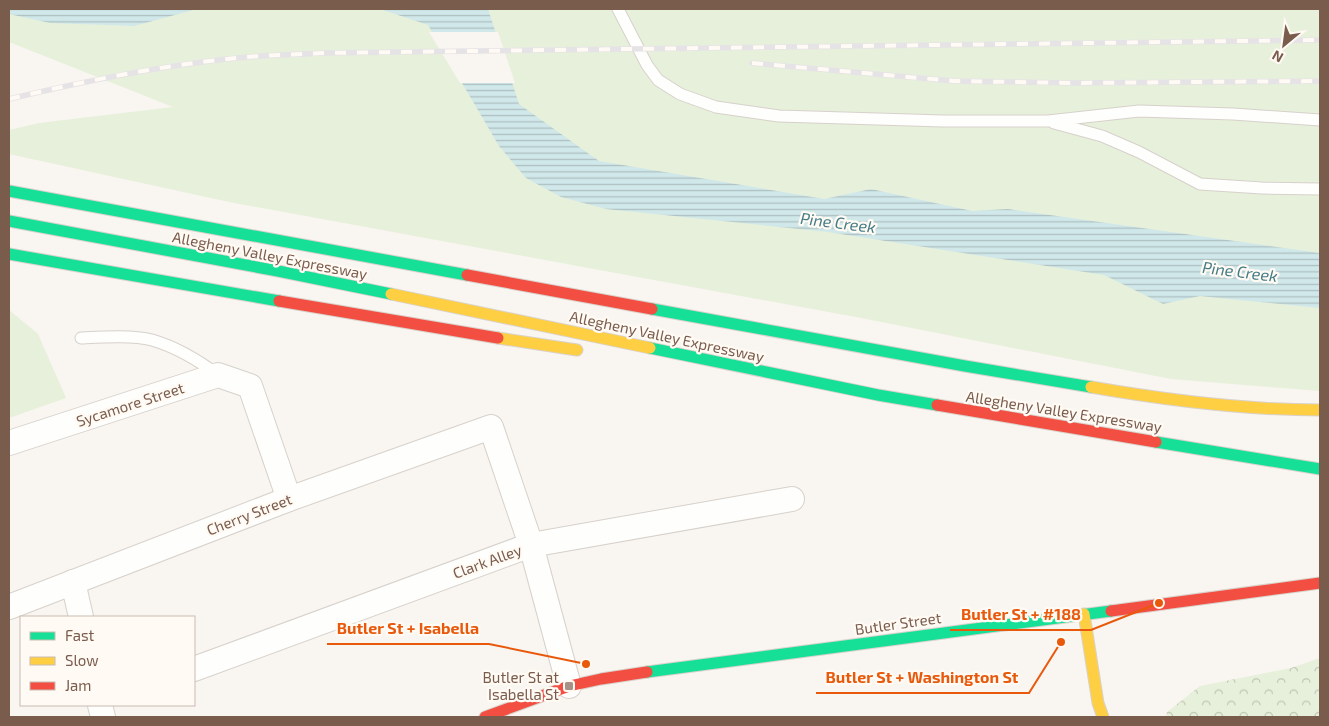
<svg xmlns="http://www.w3.org/2000/svg" width="1329" height="726" viewBox="0 0 1329 726" font-family="'Exo 2',sans-serif">
<style>
.grass{fill:#e7f0db}
.forest{fill:url(#forest-crowns)}
.water{fill:url(#water-rules)}
.pier{fill:#f9f5f0}
.lines{fill:none;stroke-linecap:round;stroke-linejoin:round}
.lane-casing{stroke:#d7d1cb;stroke-width:13}
.street-casing{stroke:#d7d1cb;stroke-width:26}
.fast-casing{stroke:#d9d2cb;stroke-width:13}
.slow-casing{stroke:#d9d2cb;stroke-width:13}
.jam-casing{stroke:#d9d2cb;stroke-width:13}
.lane{stroke:#fefefd;stroke-width:11}
.street{stroke:#fefefd;stroke-width:24}
.fast{stroke:#16e098;stroke-width:11}
.slow{stroke:#ffcf43;stroke-width:11}
.jam{stroke:#f24e42;stroke-width:11}
.rail-casing{stroke:#e6e3e7;stroke-width:5.5}
.rail{stroke:#fffaf3;stroke-width:4;stroke-dasharray:11;stroke-linecap:butt}
.poi-dot{fill:#a69286;stroke:#fffaf3;stroke-width:2}
.labels{text-anchor:middle;dominant-baseline:central;stroke-width:4.5;stroke-linejoin:round;paint-order:stroke}
.street-label{font-size:15px;fill:#7a5c4d;stroke:#fffaf3}
.poi-label{font-size:15px;fill:#7a5c4d;stroke:#fffaf3;text-anchor:end}
.water-label{font-size:16px;font-style:italic;fill:#437c86;stroke:#fffaf3}
.leader{fill:none;stroke:#e8590c;stroke-width:2}
.callout-dot{fill:#e8590c;stroke:#fffaf3;stroke-width:2}
.callout-label{font-size:16px;text-anchor:middle;font-weight:bold;fill:#e8590c;stroke:#fffaf3;stroke-width:4.5;stroke-linejoin:round;paint-order:stroke}
</style>
<defs>
<pattern id="forest-crowns" width="20" height="18" patternUnits="userSpaceOnUse" patternTransform="scale(1.25)"><rect width="20" height="18" fill="#e7f0db"/><path d="M2 6a3 3 0 1 1 6 0M12 15a3 3 0 1 1 6 0" fill="none" stroke="#c0c6b4"/></pattern>
<pattern id="water-rules" width="6" height="5" patternUnits="userSpaceOnUse" patternTransform="scale(1.25)"><rect width="6" height="5" fill="#d0e8ea"/><path d="M0 2.5h6" fill="none" stroke="#aebfc0"/></pattern>
</defs>
<rect width="100%" height="100%" fill="#f9f5f0"/>
<g class="grass">
<path d="M 9,9 L 1320,9 L 1320,391 L 1171,379 L 856,317 L 229,202 L 9,154 L 9,130 L 39,123 L 173,107 L 9,42 Z"/>
<path d="M 9,310 L 38,334 L 66,398 L 9,418 Z"/>
</g>
<path class="forest" d="M 1320,658 L 1320,717 L 1166,717 L 1167,712 L 1200,686 L 1291,668 Z"/>
<g class="water">
<path d="M 9,9 L 197,9 L 134,26 L 50,23 L 9,14 Z"/>
<path d="M 380,9 L 488,9 L 519,104 L 599,161 L 824,199 L 871,189 L 972,211 L 1008,209 L 1320,253 L 1320,308 L 1200,296 L 1163,304 L 1104,275 L 828,232 L 606,209 L 561,197 L 526,178 L 499,146 L 428,25 Z"/>
</g>
<path class="pier" d="M 429,32 L 498,32 L 515,83 L 460,83 Z"/>
<g class="lines">
<g class="lane-casing">
<g id="lane">
<path d="M 618,9 L 647,65 L 658,80 L 680,94 L 716,107 L 779,116 L 943,121 L 1048,121 L 1139,111 L 1233,114 L 1320,120"/>
<path d="M 1054,123 L 1102,136 L 1139,152 L 1200,184 L 1262,188 L 1320,189"/>
<path d="M 81,338 C 102,337 132,335 152,340 C 176,347 198,360 218,375"/>
</g>
</g>
<g class="street-casing">
<g id="street">
<path d="M 9,443 L 218,375 L 250,386 L 289,499"/>
<path d="M 73,582 L 81,617"/>
<path d="M 9,607 L 289,499 L 491,427 L 531,545 L 569,686"/>
<path d="M 194,669 L 531,545 L 792,499"/>
<path d="M 100,705 L 103,717"/>
</g>
</g>
<g class="fast-casing">
<g id="fast">
<path d="M 9,191 L 467,275"/>
<path d="M 9,221 L 278,271 L 391,294"/>
<path d="M 9,254 L 279,301"/>
<path d="M 652,309 L 965,366 L 1091,387"/>
<path d="M 650,348 L 878,395 L 937,405"/>
<path d="M 1156,442 L 1320,469"/>
<path d="M 647,672 L 1111,611"/>
</g>
</g>
<g class="slow-casing">
<g id="slow">
<path d="M 391,294 L 650,348"/>
<path d="M 498,338 L 577,350"/>
<path d="M 1091,387 C 1166,400 1244,410 1320,410"/>
<path d="M 1084,614 L 1098,703 L 1103,717"/>
</g>
</g>
<g class="jam-casing">
<g id="jam">
<path d="M 467,275 L 652,309"/>
<path d="M 279,301 L 498,338"/>
<path d="M 937,405 L 1156,442"/>
<path d="M 1111,611 L 1320,583"/>
<path d="M 485,717 L 569,686 L 601,679 L 647,672"/>
</g>
</g>
<use href="#lane" class="lane"/>
<use href="#street" class="street"/>
<use href="#fast" class="fast"/>
<use href="#slow" class="slow"/>
<use href="#jam" class="jam"/>
<g class="rail-casing">
<g id="rail">
<path d="M 752,63 L 954,81 L 1071,83 L 1320,81"/>
<path d="M 9,99 C 81,82 153,67 227,59 C 259,55 291,55 323,53 L 1320,40"/>
</g>
</g>
<use href="#rail" class="rail"/>
</g>
<rect class="poi-dot" x="564" y="681" width="10" height="10" rx="2.5"/>
<g class="labels">
<g class="street-label">
<text transform="translate(270 255) rotate(11)">Allegheny Valley Expressway</text>
<text transform="translate(667 336) rotate(12)">Allegheny Valley Expressway</text>
<text transform="translate(130 404) rotate(-18)">Sycamore Street</text>
<text transform="translate(1064 411) rotate(9)">Allegheny Valley Expressway</text>
<text transform="translate(249 514) rotate(-21)">Cherry Street</text>
<text transform="translate(487 561) rotate(-20)">Clark Alley</text>
<text transform="translate(898 623) rotate(-8)">Butler Street</text>
</g>
<g class="poi-label">
<text x="559" y="677">Butler St at<tspan x="559" dy="17">Isabella St</tspan></text>
</g>
<g class="water-label">
<text transform="translate(838 222) rotate(7)">Pine Creek</text>
<text transform="translate(1240 271) rotate(7)">Pine Creek</text>
</g>
</g>
<path class="leader" d="M1159 603L1091 630H950M586 664L489 644H327M1061 642L1029 693H816"/>
<g class="callout-dot">
<circle cx="1159" cy="603" r="5"/>
<circle cx="586" cy="664" r="5"/>
<circle cx="1061" cy="642" r="5"/>
</g>
<g class="callout-label">
<text x="1021" y="620">Butler St + #188</text>
<text x="408" y="634">Butler St + Isabella</text>
<text x="922" y="683">Butler St + Washington St</text>
</g>
<rect width="1329" height="726" fill="none" stroke="#7a5c4d" stroke-width="20"/>
<rect x="20" y="616" width="175" height="90" fill="#fffaf3" stroke="#cabbb1"/>
<rect x="30" y="632" width="25" height="8" fill="#16e098" stroke="#cabbb1"/>
<text x="65" y="641" font-size="15" fill="#7a5c4d">Fast</text>
<rect x="30" y="657" width="25" height="8" fill="#ffcf43" stroke="#cabbb1"/>
<text x="65" y="666" font-size="15" fill="#7a5c4d">Slow</text>
<rect x="30" y="682" width="25" height="8" fill="#f24e42" stroke="#cabbb1"/>
<text x="65" y="691" font-size="15" fill="#7a5c4d">Jam</text>
<g transform="translate(1284 45) rotate(209)" stroke="#fffaf3" stroke-width="4" paint-order="stroke">
<path d="M0-4L9 19L0 12L-9 19Z" fill="#7a5c4d"/>
<text y="-8" font-size="14" font-weight="bold" text-anchor="middle" fill="#7a5c4d">N</text>
</g>
</svg>
